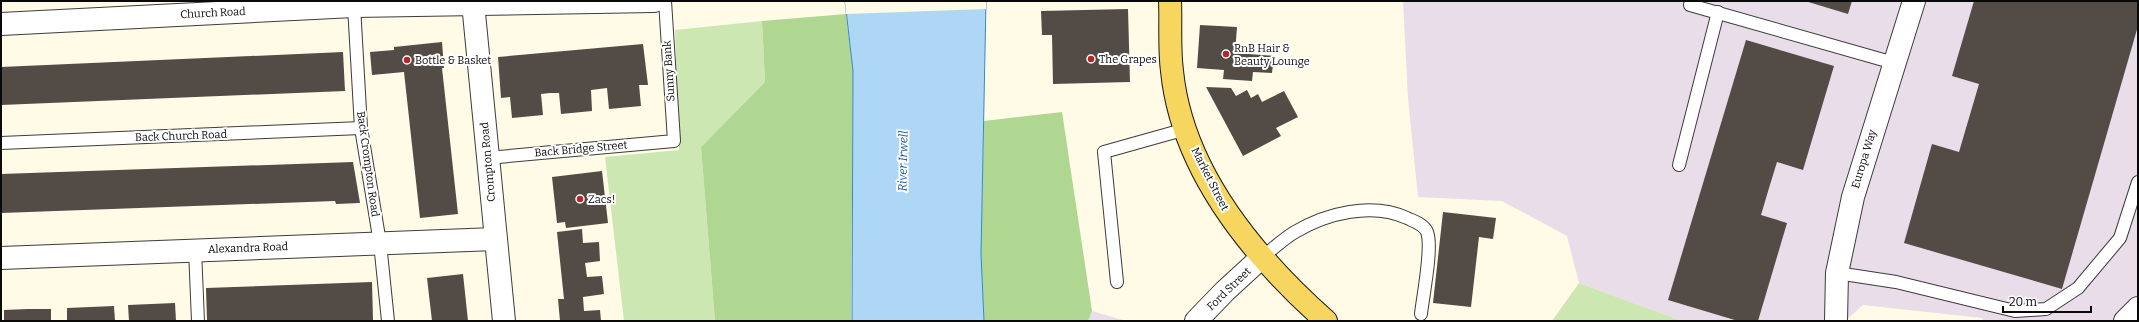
<svg xmlns="http://www.w3.org/2000/svg" width="2139" height="322" viewBox="0 0 2139 322" font-family="Bitter,serif">
<style>
.industrial{fill:#e8dde9}
.green{fill:#cce7b2}
.forest{fill:#afd792}
.water{fill:#add7f4;stroke:#368ac9}
.pier{fill:#fffbe6}
.building{fill:#524b46}
.lines{fill:none;stroke-linecap:round;stroke-linejoin:round}
.lane-casing{stroke:#3c3c3c;stroke-width:14}
.street-casing{stroke:#3c3c3c;stroke-width:24}
.primary-casing{stroke:#1a1a1a;stroke-width:24}
.lane{stroke:#fff;stroke-width:12}
.street{stroke:#fff;stroke-width:22}
.primary{stroke:#f6d65f;stroke-width:22}
.poi-dot{fill:#b52629;stroke:#fff;stroke-width:1.5}
.labels{text-anchor:middle;dominant-baseline:central;stroke-width:4;stroke-linejoin:round;paint-order:stroke}
.street-label{font-size:11px;fill:#090909;stroke:#fff}
.poi-label{font-size:11px;fill:#090909;stroke:#fff;text-anchor:start}
.water-label{font-size:12px;font-style:italic;fill:#175b96;stroke:#fff}
</style>
<rect width="100%" height="100%" fill="#fffbe6"/>
<g class="industrial">
<path d="M 1403,1 L 2138,1 L 2138,321 L 1984,321 L 1982,318 L 1863,305 L 1845,321 L 1682,321 L 1579,283 L 1567,236 L 1502,201 L 1418,197 L 1408,98 Z"/>
<path d="M 1092,311 L 1126,321 L 1088,321 Z"/>
</g>
<g class="green">
<path d="M 762,21 L 765,82 L 701,147 L 715,321 L 624,321 L 605,157 L 679,150 L 675,30 Z"/>
<path d="M 1579,283 L 1682,321 L 1552,321 Z"/>
</g>
<g class="forest">
<path d="M 846,14 L 853,71 L 851,321 L 715,321 L 701,147 L 765,82 L 762,21 Z"/>
<path d="M 1062,112 L 1092,311 L 1088,321 L 984,321 L 981,254 L 984,121 Z"/>
</g>
<path class="water" d="M 845,1 L 986,1 L 981,254 L 984,321 L 852,321 L 853,71 Z"/>
<path class="pier" d="M 845,1 L 986,1 L 986,9 L 846,14 Z"/>
<g class="building">
<path d="M 1805,1 L 1852,1 L 1848,14 Z"/>
<path d="M 1974,1 L 2138,1 L 2138,26 L 2062,289 L 1904,243 L 1932,144 L 1959,152 L 1979,84 L 1952,76 Z"/>
<path d="M 1128,9 L 1130,82 L 1053,84 L 1052,35 L 1042,35 L 1041,11 Z"/>
<path d="M 1200,25 L 1237,27 L 1235,53 L 1274,56 L 1272,73 L 1253,72 L 1252,81 L 1223,79 L 1224,70 L 1197,68 Z"/>
<path d="M 1746,40 L 1834,66 L 1803,170 L 1777,162 L 1769,188 L 1761,215 L 1787,223 L 1758,321 L 1738,321 L 1668,300 Z"/>
<path d="M 442,42 L 444,68 L 442,68 L 458,214 L 420,218 L 404,72 L 372,75 L 370,52 L 394,50 L 394,47 Z"/>
<path d="M 643,44 L 648,85 L 639,85 L 641,106 L 609,109 L 607,88 L 591,90 L 592,111 L 561,114 L 559,93 L 550,93 L 541,94 L 543,115 L 512,118 L 510,97 L 501,98 L 498,57 Z"/>
<path d="M 343,52 L 345,91 L 1,105 L 1,67 Z"/>
<path d="M 1206,87 L 1231,88 L 1236,96 L 1247,90 L 1251,98 L 1258,94 L 1262,102 L 1284,91 L 1298,117 L 1276,128 L 1281,136 L 1243,156 Z"/>
<path d="M 353,162 L 360,203 L 336,204 L 335,201 L 1,213 L 1,174 Z"/>
<path d="M 602,171 L 608,223 L 566,228 L 565,222 L 557,223 L 552,177 Z"/>
<path d="M 1443,212 L 1496,218 L 1493,239 L 1479,237 L 1471,307 L 1433,303 Z"/>
<path d="M 582,229 L 583,243 L 599,242 L 600,261 L 585,263 L 587,277 L 602,276 L 604,294 L 583,297 L 584,311 L 600,310 L 601,321 L 560,321 L 558,299 L 564,299 L 557,232 Z"/>
<path d="M 463,274 L 468,321 L 432,321 L 427,278 Z"/>
<path d="M 372,282 L 373,320 L 207,321 L 206,288 Z"/>
<path d="M 175,303 L 176,321 L 129,321 L 128,305 Z"/>
<path d="M 114,306 L 115,321 L 67,321 L 67,308 Z"/>
<path d="M 28,309 L 51,309 L 51,321 L 4,321 L 4,310 Z"/>
</g>
<g class="lines">
<g class="lane-casing">
<g id="lane">
<path d="M 1690,5 L 1894,63"/>
<path d="M 354,6 L 361,128 L 380,243 L 388,321"/>
<path d="M 1,143 L 361,128"/>
<path d="M 487,158 L 674,141 L 665,1"/>
<path d="M 1679,165 L 1718,12"/>
<path d="M 195,250 L 198,321"/>
<path d="M 1261,258 C 1272,250 1283,239 1295,232 C 1327,213 1372,202 1407,218 C 1413,221 1424,224 1427,232 C 1433,247 1423,295 1421,314"/>
<path d="M 1837,273 L 1896,282 L 2015,311 L 2046,309 L 2078,288 L 2120,238 L 2138,182"/>
<path d="M 1117,282 L 1104,152 L 1186,129"/>
</g>
</g>
<g class="street-casing">
<g id="street">
<path d="M 473,3 L 504,321"/>
<path d="M 1,24 L 354,6 L 654,1"/>
<path d="M 1,258 L 495,239"/>
<path d="M 1196,321 L 1225,291 L 1261,258"/>
<path d="M 1836,321 L 1837,273 L 1853,197 L 1914,1"/>
<path d="M 2125,321 L 2138,308"/>
</g>
</g>
<g class="primary-casing">
<path id="primary" d="M 1170,1 C 1171,24 1169,48 1172,71 C 1182,171 1254,257 1326,321"/>
</g>
<use href="#lane" class="lane"/>
<use href="#street" class="street"/>
<use href="#primary" class="primary"/>
</g>
<g class="poi-dot">
<circle cx="1226" cy="54" r="4"/>
<circle cx="1091" cy="59" r="4"/>
<circle cx="407" cy="60" r="4"/>
<circle cx="580" cy="199" r="4"/>
</g>
<g class="labels">
<g class="street-label">
<text transform="translate(213 13) rotate(-3)">Church Road</text>
<text transform="translate(669 71) rotate(-94)">Sunny Bank</text>
<text transform="translate(181 136) rotate(-2)">Back Church Road</text>
<text transform="translate(581 149) rotate(-5)">Back Bridge Street</text>
<text transform="translate(1864 159) rotate(-73)">Europa Way</text>
<text transform="translate(488 162) rotate(-95)">Crompton Road</text>
<text transform="translate(368 164) rotate(82)">Back Crompton Road</text>
<text transform="translate(1210 179) rotate(63)">Market Street</text>
<text transform="translate(248 248) rotate(-2)">Alexandra Road</text>
<text transform="translate(1229 289) rotate(-44)">Ford Street</text>
</g>
<g class="poi-label">
<text x="1234" y="48">RnB Hair &amp;<tspan x="1234" dy="13">Beauty Lounge</tspan></text>
<text x="1099" y="59">The Grapes</text>
<text x="415" y="60">Bottle &amp; Basket</text>
<text x="588" y="199">Zacs!</text>
</g>
<g class="water-label">
<text transform="translate(903 161) rotate(-89)">River Irwell</text>
</g>
</g>
<rect width="2139" height="322" fill="none" stroke="#090909" stroke-width="4"/>
<path d="M2003 306v6h88v-6" fill="none" stroke="#090909" stroke-width="2"/>
<text x="2009" y="306" font-size="12" fill="#090909" stroke="#ffffff" stroke-width="3" paint-order="stroke">20 m</text>
</svg>
